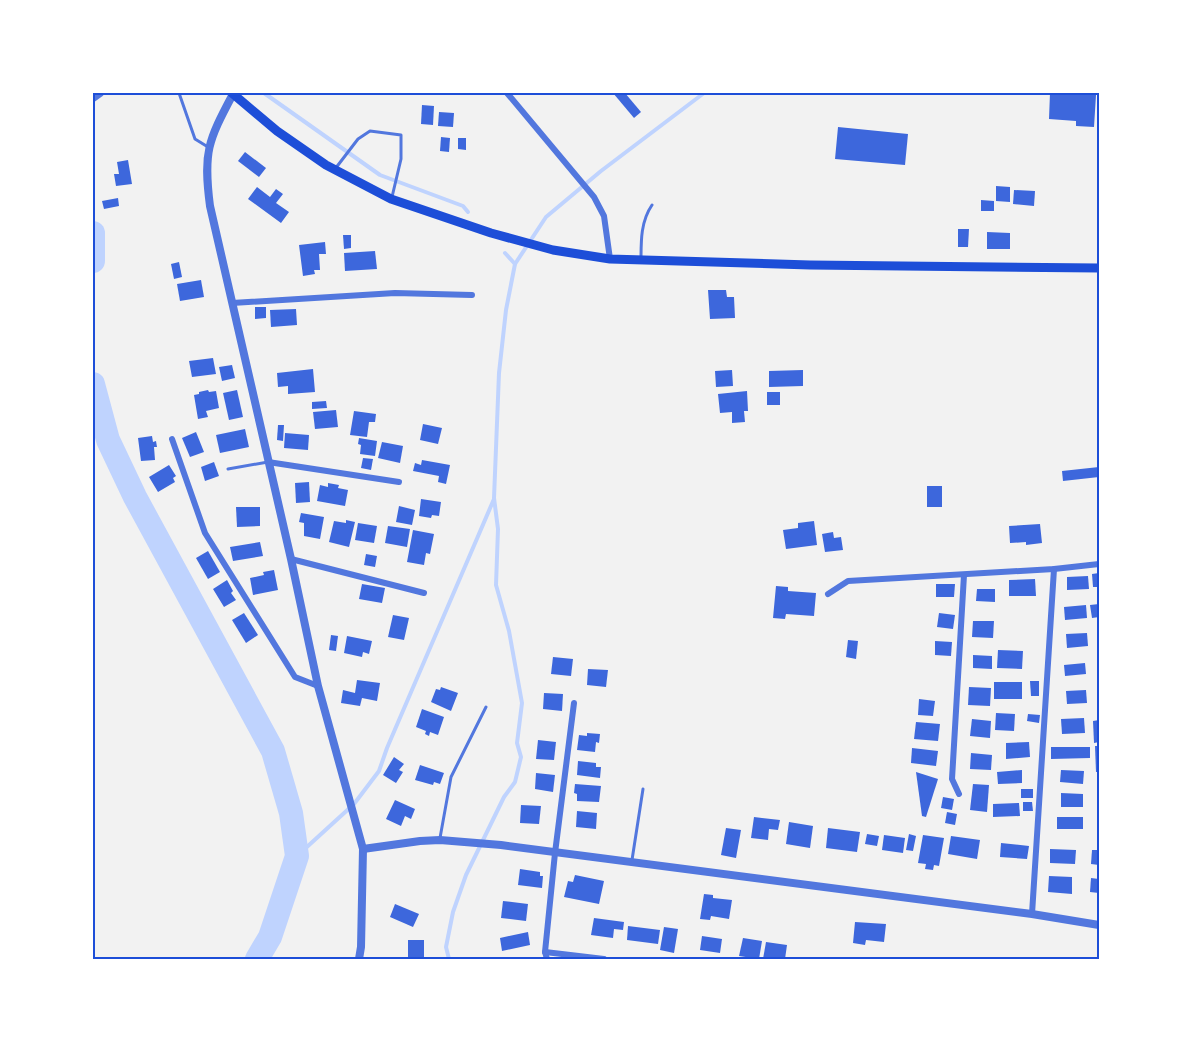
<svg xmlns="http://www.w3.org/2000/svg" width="1192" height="1052" viewBox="0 0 1192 1052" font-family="Commissioner,sans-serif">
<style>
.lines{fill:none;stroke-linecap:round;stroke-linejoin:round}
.stream{stroke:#bfd3fe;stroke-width:4}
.river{stroke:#bfd3fe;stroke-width:24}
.building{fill:#3d67dc}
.service{stroke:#5277de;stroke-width:3}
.minor{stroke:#5277de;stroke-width:6}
.tertiary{stroke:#5277de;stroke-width:8}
.secondary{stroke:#1d4ed8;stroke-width:9}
.neatline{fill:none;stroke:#1d4ed8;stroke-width:2}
</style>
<rect width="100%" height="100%" fill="#f2f2f2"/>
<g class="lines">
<g class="stream">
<path d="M 264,93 L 380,175 L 463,206 L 468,212"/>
<path d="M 505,253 L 515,264"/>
<path d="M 297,856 L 354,804 L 379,771 L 387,748 L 494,499"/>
<path d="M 449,959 L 446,947 L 453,912 L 466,875 L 504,797 L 515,782 L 521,757 L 517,743 L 522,703 L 509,631 L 496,585 L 498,529 L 494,498 L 499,373 L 506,310 L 515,264 L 546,217 L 601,171 L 704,93"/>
</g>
<g class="river">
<path d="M 93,233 L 93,261"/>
<path d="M 93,384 L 108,440 L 135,497 L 273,751 L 291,813 L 297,856 L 270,937 L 257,959"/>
</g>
</g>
<g class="building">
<path d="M 613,93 L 625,93 L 641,112 L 634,118 Z"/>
<path d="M 1050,93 L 1096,95 L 1094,127 L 1076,126 L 1076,121 L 1049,119 Z"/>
<path d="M 422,105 L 434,106 L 433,125 L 421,124 Z"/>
<path d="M 439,112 L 454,113 L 453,127 L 438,126 Z"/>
<path d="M 838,127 L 908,134 L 905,165 L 835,159 Z"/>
<path d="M 441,137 L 450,138 L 449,152 L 440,151 Z"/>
<path d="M 458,138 L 466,138 L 466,150 L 458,149 Z"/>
<path d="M 245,152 L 266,168 L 259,177 L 238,161 Z"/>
<path d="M 128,160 L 132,184 L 116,186 L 114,174 L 119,174 L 117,162 Z"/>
<path d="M 996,186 L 1010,187 L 1010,202 L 996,201 Z"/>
<path d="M 257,187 L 270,197 L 276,189 L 283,194 L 276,203 L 289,212 L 281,223 L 248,199 Z"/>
<path d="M 1014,190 L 1035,191 L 1034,206 L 1013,204 Z"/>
<path d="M 118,198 L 119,206 L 104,209 L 102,201 Z"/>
<path d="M 981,200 L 994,201 L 994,211 L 981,211 Z"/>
<path d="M 958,229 L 969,229 L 968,247 L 958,247 Z"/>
<path d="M 987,232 L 1010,233 L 1010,249 L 987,249 Z"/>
<path d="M 343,235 L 351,235 L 351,248 L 344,249 Z"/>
<path d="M 325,242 L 326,254 L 319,254 L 320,270 L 314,270 L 315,274 L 303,276 L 299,245 Z"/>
<path d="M 375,251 L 377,269 L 345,271 L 344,253 Z"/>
<path d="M 179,262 L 182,277 L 174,279 L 171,264 Z"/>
<path d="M 201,280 L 204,297 L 180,301 L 177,284 Z"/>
<path d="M 708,290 L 726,290 L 727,297 L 734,297 L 735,318 L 710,319 Z"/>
<path d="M 255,307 L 266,307 L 266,318 L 255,319 Z"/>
<path d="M 296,309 L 297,325 L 271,327 L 270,310 Z"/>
<path d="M 213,358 L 216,374 L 192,377 L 189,361 Z"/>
<path d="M 232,365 L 235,378 L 222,381 L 219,367 Z"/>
<path d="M 313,369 L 315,392 L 288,394 L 288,386 L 278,387 L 277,373 Z"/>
<path d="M 732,370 L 733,386 L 716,387 L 715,371 Z"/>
<path d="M 803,370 L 803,386 L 769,387 L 769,371 Z"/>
<path d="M 208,390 L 209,392 L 216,391 L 219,408 L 206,411 L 208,417 L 198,419 L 194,395 L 199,394 L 199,392 Z"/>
<path d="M 237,390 L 243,417 L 229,420 L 223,393 Z"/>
<path d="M 747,391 L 748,411 L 744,411 L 745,422 L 732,423 L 732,412 L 720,413 L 718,394 Z"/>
<rect x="767" y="392" width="13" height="13"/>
<path d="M 326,401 L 327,408 L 312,409 L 312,402 Z"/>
<path d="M 336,410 L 338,427 L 315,429 L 313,412 Z"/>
<path d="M 354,411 L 376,414 L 375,422 L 369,422 L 367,437 L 350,435 Z"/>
<path d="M 423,424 L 442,428 L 438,444 L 420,440 Z"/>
<path d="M 278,425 L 284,425 L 283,441 L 277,440 Z"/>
<path d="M 245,429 L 249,447 L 220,453 L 216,435 Z"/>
<path d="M 196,432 L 204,452 L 190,457 L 182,438 Z"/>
<path d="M 285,433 L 309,435 L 308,450 L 284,448 Z"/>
<path d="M 152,436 L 153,442 L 156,441 L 157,447 L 154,447 L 155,460 L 141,461 L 138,438 Z"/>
<path d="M 359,438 L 377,441 L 375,456 L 360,454 L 361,445 L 358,444 Z"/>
<path d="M 382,442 L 403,446 L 400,463 L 378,458 Z"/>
<path d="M 363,458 L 373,459 L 371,470 L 361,468 Z"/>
<path d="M 422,460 L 450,465 L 446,484 L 438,482 L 439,476 L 413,471 L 415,463 L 421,465 Z"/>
<path d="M 214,462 L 219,476 L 205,481 L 201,467 Z"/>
<path d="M 169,465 L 176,476 L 173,478 L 175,482 L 158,492 L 149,477 Z"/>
<path d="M 1099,467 L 1099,477 L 1063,481 L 1062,471 Z"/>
<path d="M 309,482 L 310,502 L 296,503 L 295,483 Z"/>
<path d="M 328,483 L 339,485 L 338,488 L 348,490 L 345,506 L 317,501 L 320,485 L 328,487 Z"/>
<rect x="927" y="486" width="15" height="21"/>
<path d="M 421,499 L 441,502 L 439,516 L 432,515 L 431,518 L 419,516 Z"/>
<path d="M 399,506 L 415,510 L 412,525 L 396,522 Z"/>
<path d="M 236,507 L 260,507 L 260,526 L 237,527 Z"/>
<path d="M 301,513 L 324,517 L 320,539 L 304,536 L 304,523 L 299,522 Z"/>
<path d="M 346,520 L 355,522 L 349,547 L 329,542 L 334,521 L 346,523 Z"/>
<path d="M 814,521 L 817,545 L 786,549 L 783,530 L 798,528 L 798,523 Z"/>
<path d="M 358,523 L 377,526 L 374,543 L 355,540 Z"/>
<path d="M 1040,524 L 1042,543 L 1026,545 L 1026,542 L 1010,543 L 1009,526 Z"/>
<path d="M 388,526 L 410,529 L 407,547 L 385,543 Z"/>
<path d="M 413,530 L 434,534 L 430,554 L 426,553 L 424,565 L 407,562 Z"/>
<path d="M 833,532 L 834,538 L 841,537 L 843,550 L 825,552 L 822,534 Z"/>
<path d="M 260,542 L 263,556 L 233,561 L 230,547 Z"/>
<path d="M 208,551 L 220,572 L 208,579 L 196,558 Z"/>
<path d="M 366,554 L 377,556 L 375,567 L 364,565 Z"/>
<path d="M 274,570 L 278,590 L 253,595 L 250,578 L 264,575 L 263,572 Z"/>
<path d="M 1099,573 L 1099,587 L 1093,587 L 1092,574 Z"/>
<path d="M 1088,576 L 1089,589 L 1067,590 L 1067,577 Z"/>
<path d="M 1035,579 L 1036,596 L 1009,596 L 1009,580 Z"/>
<path d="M 227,580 L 233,591 L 231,593 L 236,600 L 224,607 L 213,589 Z"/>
<path d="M 362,584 L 385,588 L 382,603 L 359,599 Z"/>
<path d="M 936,584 L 955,584 L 954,597 L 936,597 Z"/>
<path d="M 776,586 L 788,587 L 788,591 L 816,593 L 814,616 L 786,614 L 785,619 L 773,618 Z"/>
<path d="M 977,589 L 995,589 L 995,602 L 976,601 Z"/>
<path d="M 1099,604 L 1099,617 L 1092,618 L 1090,605 Z"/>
<path d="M 1086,605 L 1087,618 L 1065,620 L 1064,607 Z"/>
<path d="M 244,613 L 258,635 L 246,643 L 232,620 Z"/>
<path d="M 939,613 L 955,615 L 953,629 L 937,627 Z"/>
<path d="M 393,615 L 409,618 L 404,640 L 388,637 Z"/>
<path d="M 973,621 L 994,621 L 993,638 L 972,637 Z"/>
<path d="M 1087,633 L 1088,646 L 1067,648 L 1066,634 Z"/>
<path d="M 331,635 L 338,636 L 336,651 L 329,650 Z"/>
<path d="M 347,636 L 372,641 L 369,654 L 363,652 L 362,657 L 344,653 Z"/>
<path d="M 848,640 L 858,641 L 856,659 L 846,657 Z"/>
<path d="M 935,641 L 952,642 L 951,656 L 935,655 Z"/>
<path d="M 998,650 L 1023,651 L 1022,669 L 997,668 Z"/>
<path d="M 973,655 L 992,656 L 992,669 L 973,668 Z"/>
<path d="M 553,657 L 573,659 L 571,676 L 551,674 Z"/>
<path d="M 1085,663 L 1086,674 L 1065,676 L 1064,665 Z"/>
<path d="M 588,669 L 608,670 L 606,687 L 587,685 Z"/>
<path d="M 357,680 L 380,683 L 377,701 L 362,698 L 360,706 L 341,703 L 343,690 L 355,693 Z"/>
<path d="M 1030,681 L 1039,681 L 1039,696 L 1031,696 Z"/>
<rect x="994" y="682" width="28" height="17"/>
<path d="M 441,687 L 458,693 L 451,711 L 431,702 L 436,689 L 440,690 Z"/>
<path d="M 969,687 L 991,688 L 990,706 L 968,705 Z"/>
<path d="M 1086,690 L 1087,703 L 1067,704 L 1066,691 Z"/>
<path d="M 544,693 L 563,694 L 562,711 L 543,709 Z"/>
<path d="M 919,699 L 935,701 L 933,716 L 918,715 Z"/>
<path d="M 422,709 L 444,717 L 438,735 L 430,732 L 429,736 L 425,734 L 426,731 L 416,727 Z"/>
<path d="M 996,713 L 1015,714 L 1014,731 L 995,730 Z"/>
<path d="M 1028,714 L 1040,715 L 1039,723 L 1027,721 Z"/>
<path d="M 1084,718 L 1085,733 L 1062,734 L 1061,719 Z"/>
<path d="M 972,719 L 991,721 L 990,738 L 970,736 Z"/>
<path d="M 1099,720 L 1099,742 L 1094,743 L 1093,721 Z"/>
<path d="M 916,722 L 940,724 L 938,741 L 914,739 Z"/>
<path d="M 587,733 L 600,734 L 599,743 L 596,742 L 595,752 L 577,750 L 579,735 L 587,736 Z"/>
<path d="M 538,740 L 556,742 L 554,760 L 536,759 Z"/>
<path d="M 1029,742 L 1030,757 L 1006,759 L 1006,743 Z"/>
<path d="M 1095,746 L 1099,746 L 1099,772 L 1096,772 Z"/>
<path d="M 1051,747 L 1090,747 L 1090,758 L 1051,759 Z"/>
<path d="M 912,748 L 938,751 L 936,766 L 911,763 Z"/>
<path d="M 971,753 L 992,755 L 991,770 L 970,769 Z"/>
<path d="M 394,757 L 404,764 L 399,770 L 403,772 L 396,783 L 383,775 Z"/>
<path d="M 578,761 L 596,763 L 596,767 L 601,767 L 600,778 L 577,775 Z"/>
<path d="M 420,765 L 444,773 L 440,784 L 434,782 L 433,785 L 415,780 Z"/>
<path d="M 1022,770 L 1022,783 L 998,784 L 997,772 Z"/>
<path d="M 1061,770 L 1084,771 L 1083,784 L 1060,782 Z"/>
<path d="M 916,772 L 938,779 L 926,817 L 922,816 Z"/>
<path d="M 536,773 L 555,775 L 553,792 L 535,789 Z"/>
<path d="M 575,784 L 601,786 L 599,802 L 577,801 L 577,794 L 574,793 Z"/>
<path d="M 973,784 L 989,785 L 987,812 L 970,810 Z"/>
<rect x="1021" y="789" width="12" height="9"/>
<path d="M 1061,793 L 1083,794 L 1083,807 L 1061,807 Z"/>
<path d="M 943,797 L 954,799 L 952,810 L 941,808 Z"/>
<path d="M 395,800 L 415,809 L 411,819 L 405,816 L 401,826 L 386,819 Z"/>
<path d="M 1023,802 L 1032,802 L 1033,811 L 1023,811 Z"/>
<path d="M 1019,803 L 1020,816 L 993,817 L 993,804 Z"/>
<path d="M 521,805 L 541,806 L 539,824 L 520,823 Z"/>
<path d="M 577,811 L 597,813 L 596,829 L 576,827 Z"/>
<path d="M 947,812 L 957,814 L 955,825 L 945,823 Z"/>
<path d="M 754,817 L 780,820 L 778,830 L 769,829 L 768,840 L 751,838 Z"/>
<rect x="1057" y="817" width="26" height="12"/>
<path d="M 789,822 L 813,826 L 810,848 L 786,844 Z"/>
<path d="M 726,828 L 741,830 L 736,858 L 721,855 Z"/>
<path d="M 828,828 L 860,832 L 857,852 L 826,848 Z"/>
<path d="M 867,834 L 879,836 L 877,846 L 865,844 Z"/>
<path d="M 909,834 L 916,836 L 913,851 L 906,850 Z"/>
<path d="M 884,835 L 905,838 L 903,853 L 882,850 Z"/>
<path d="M 923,835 L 944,838 L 939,866 L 934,865 L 933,870 L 925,869 L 926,864 L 918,863 Z"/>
<path d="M 951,836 L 980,840 L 977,859 L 948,854 Z"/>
<path d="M 1001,843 L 1029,846 L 1027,859 L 1000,857 Z"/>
<path d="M 1050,849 L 1076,850 L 1075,864 L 1050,863 Z"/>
<path d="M 1092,850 L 1099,850 L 1099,865 L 1091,864 Z"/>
<path d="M 520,869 L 540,872 L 540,876 L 543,876 L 542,888 L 518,885 Z"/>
<path d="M 575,875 L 604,881 L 599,904 L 564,897 L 568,881 L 573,882 Z"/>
<path d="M 1049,876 L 1072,877 L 1072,894 L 1048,892 Z"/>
<path d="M 1091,878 L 1099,879 L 1099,893 L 1090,892 Z"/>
<path d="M 704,894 L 713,895 L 713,898 L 732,900 L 729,919 L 711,916 L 710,920 L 700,919 Z"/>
<path d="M 503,901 L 528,904 L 526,921 L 501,918 Z"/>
<path d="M 395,904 L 419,914 L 413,927 L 390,917 Z"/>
<path d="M 594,918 L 624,922 L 623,930 L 614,929 L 613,938 L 591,935 Z"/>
<path d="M 855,922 L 886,924 L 884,942 L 866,940 L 865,945 L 853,943 Z"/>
<path d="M 628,926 L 660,930 L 658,944 L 627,940 Z"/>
<path d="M 664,927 L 678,929 L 674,953 L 660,950 Z"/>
<path d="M 528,932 L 530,945 L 502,951 L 500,938 Z"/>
<path d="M 702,936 L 722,939 L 720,953 L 700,950 Z"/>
<path d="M 743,938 L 762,941 L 759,959 L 739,956 Z"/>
<rect x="408" y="940" width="16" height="19"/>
<path d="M 766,942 L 787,945 L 785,959 L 763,959 Z"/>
</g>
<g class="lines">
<g class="service">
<path d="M 179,93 L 195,139 L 208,147"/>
<path d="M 335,169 L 358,139 L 370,131 L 401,135 L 401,159 L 392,197"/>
<path d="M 641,259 C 641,240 641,221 652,205"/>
<path d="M 228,469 L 268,462"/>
<path d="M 440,838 L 451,777 L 486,707"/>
<path d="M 632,860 L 643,789"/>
</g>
<g class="minor">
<path d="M 507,93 L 594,197 L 604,216 L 610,259"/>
<path d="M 232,303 L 395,293 L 472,295"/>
<path d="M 172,439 L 205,533 L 295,677 L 318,686"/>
<path d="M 268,462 L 399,482"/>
<path d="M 291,559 L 424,593"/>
<path d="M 828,594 L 848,581 L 1054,569 L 1099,564"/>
<path d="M 959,794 L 952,779 L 964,575"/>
<path d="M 1032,914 L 1054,569"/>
<path d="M 545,952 L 604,959"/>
<path d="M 547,959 L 545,952 L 555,853 L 574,703"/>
</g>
<g class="tertiary">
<path d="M 233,94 C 208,141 203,152 210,206 L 291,559 L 318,686 L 363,849 L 361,947 L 359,959"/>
<path d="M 93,98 L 100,93"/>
<path d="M 363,849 L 420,841 L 440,840 L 501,845 L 1032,914 L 1099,925"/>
</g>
<path class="secondary" d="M 232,93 L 277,131 L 326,165 L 391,199 L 491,233 L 553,250 L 610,259 L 810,265 L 1099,268"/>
</g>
<rect width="1192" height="1052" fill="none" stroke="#ffffff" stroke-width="189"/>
<rect x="94" y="94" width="1004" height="864" class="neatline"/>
</svg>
